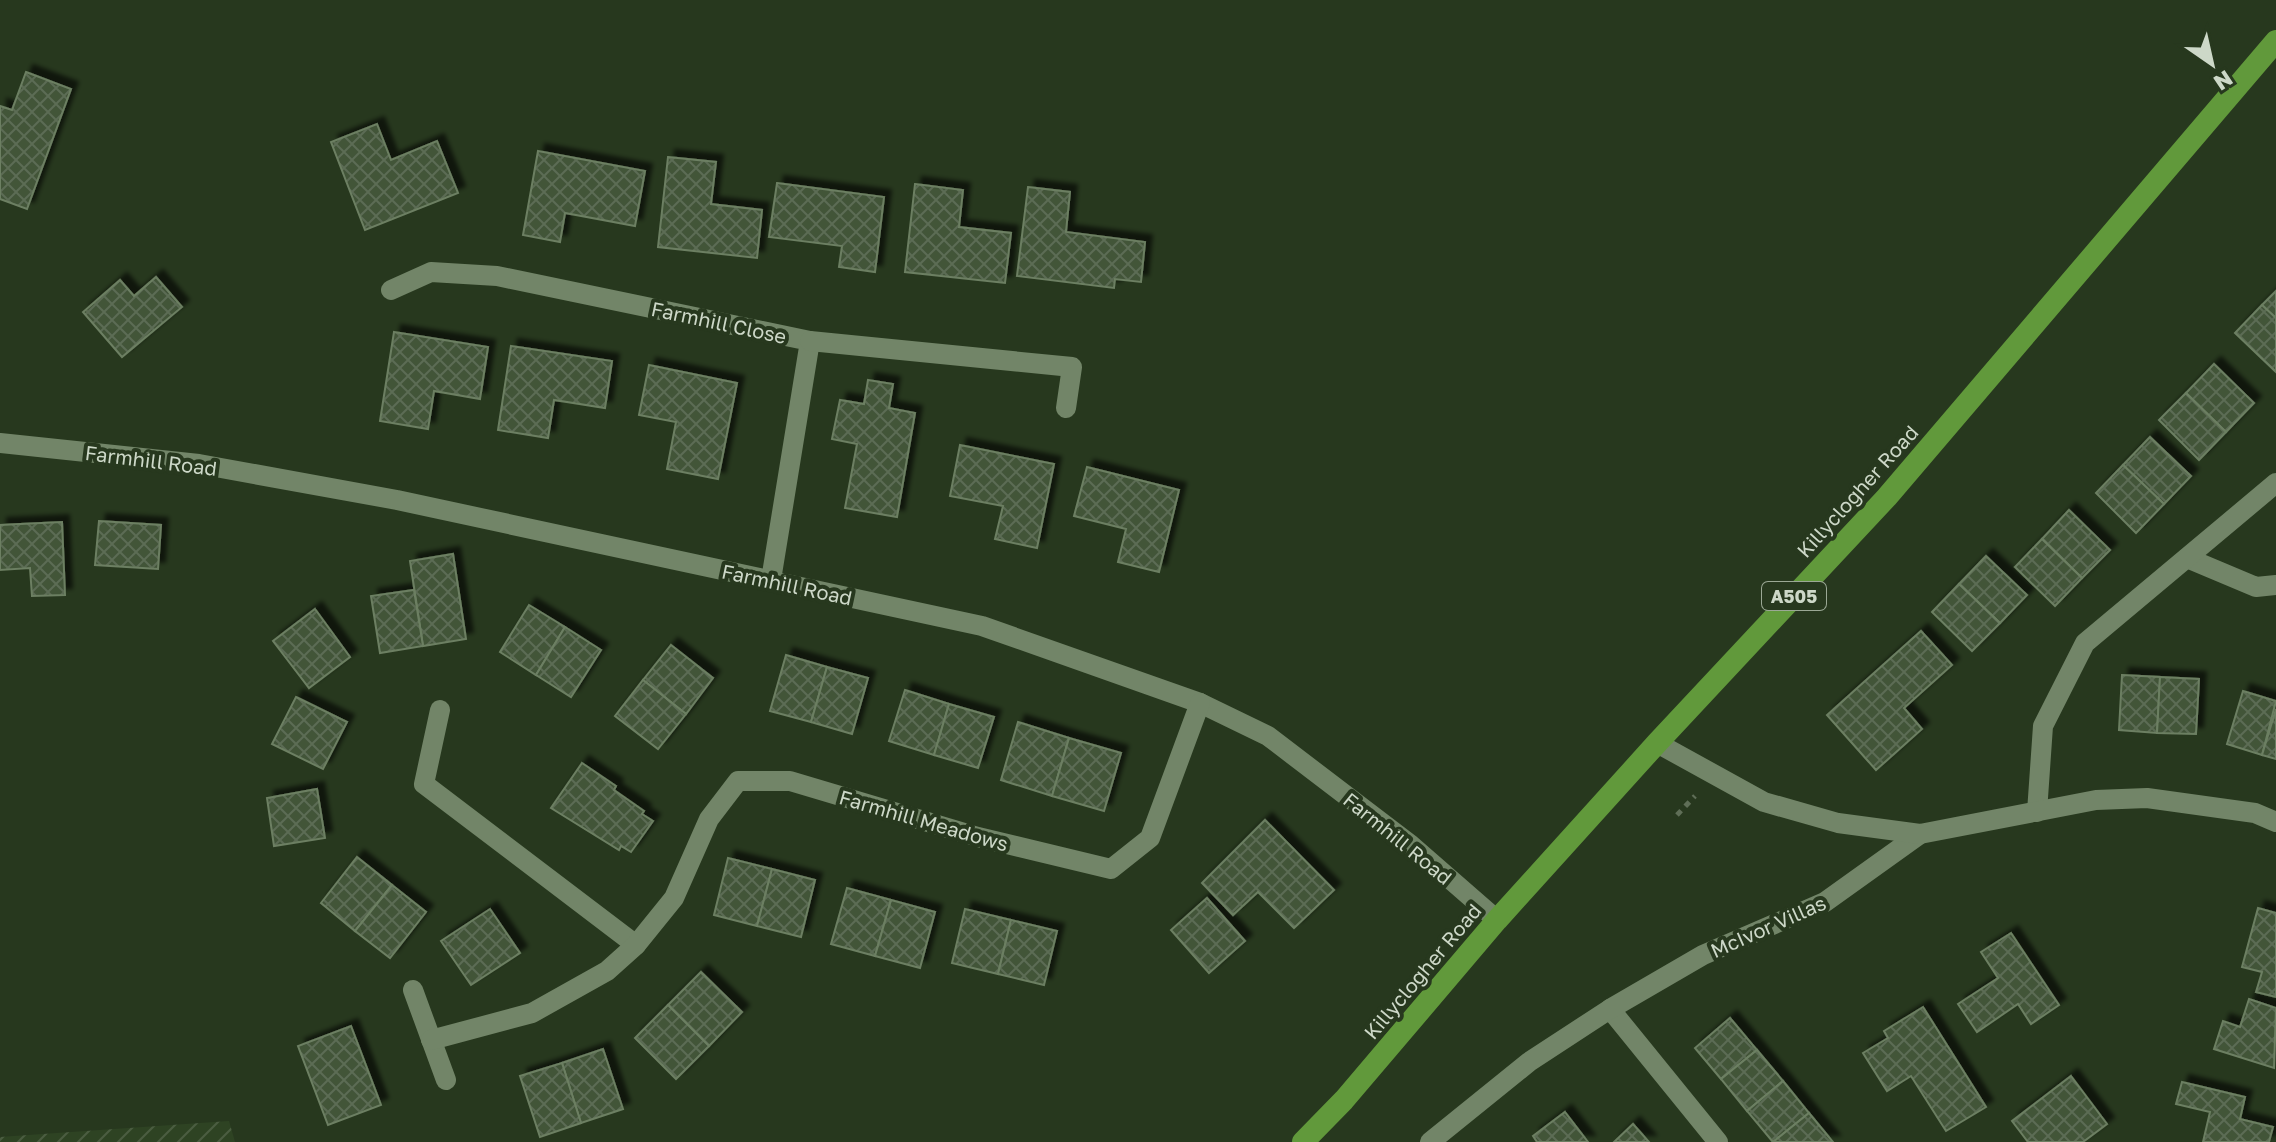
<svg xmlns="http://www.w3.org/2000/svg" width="2276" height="1142" viewBox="0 0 2276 1142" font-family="'Golos Text',sans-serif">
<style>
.industrial{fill:url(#industrial-furrows)}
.building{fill:url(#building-cross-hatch);stroke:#6c7f62;stroke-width:2;filter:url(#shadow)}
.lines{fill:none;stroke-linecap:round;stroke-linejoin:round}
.path{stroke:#5f6e57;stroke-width:5;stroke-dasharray:6 6;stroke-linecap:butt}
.minor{stroke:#728568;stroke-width:20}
.tertiary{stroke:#728568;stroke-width:20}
.trunk{stroke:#61993b;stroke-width:22}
.labels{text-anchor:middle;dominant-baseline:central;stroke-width:8;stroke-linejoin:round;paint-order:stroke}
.shield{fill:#27381e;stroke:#9ba895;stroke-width:2}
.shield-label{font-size:18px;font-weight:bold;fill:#cdd8c8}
.street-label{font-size:20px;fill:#cdd8c8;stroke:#27381e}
</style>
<defs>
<pattern id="industrial-furrows" width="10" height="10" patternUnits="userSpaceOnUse" patternTransform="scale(2)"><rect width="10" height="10" fill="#2e4323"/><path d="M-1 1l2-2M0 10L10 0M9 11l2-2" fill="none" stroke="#4b5d41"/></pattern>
<pattern id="building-cross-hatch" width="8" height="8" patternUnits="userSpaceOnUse" patternTransform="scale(2)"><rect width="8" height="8" fill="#425439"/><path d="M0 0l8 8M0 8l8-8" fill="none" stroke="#5c6c54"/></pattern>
<filter id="shadow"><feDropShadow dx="7" dy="-7" stdDeviation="2" flood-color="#0009"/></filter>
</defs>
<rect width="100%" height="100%" fill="#27381e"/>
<path class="industrial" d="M 229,1121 L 235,1142 L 0,1142 L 0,1137 Z"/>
<g class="building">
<path d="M 26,72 L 71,89 L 27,209 L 0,199 L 0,106 L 12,110 Z"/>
<path d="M 377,124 L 391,160 L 437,141 L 458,193 L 365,230 L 331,142 Z"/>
<path d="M 538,151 L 645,171 L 635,226 L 565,213 L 560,242 L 523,235 Z"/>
<path d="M 668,157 L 716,162 L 711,204 L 762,210 L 757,258 L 658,247 Z"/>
<path d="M 777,183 L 884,197 L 875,272 L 839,267 L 842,246 L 769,237 Z"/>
<path d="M 915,184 L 963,190 L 959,227 L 1011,233 L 1005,283 L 905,272 Z"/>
<path d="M 1028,187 L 1070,192 L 1066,232 L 1145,242 L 1141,282 L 1115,279 L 1114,288 L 1017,276 Z"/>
<path d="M 156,277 L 182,307 L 122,357 L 83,312 L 120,280 L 134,296 Z"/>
<path d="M 2276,291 L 2276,318 L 2262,305 Z"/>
<path d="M 2262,305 L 2276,318 L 2276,372 L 2235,333 Z"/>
<path d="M 394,332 L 488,347 L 480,399 L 434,391 L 428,429 L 380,421 Z"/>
<path d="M 511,346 L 612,361 L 605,408 L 554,400 L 548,438 L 498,430 Z"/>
<path d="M 2214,364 L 2254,403 L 2226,432 L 2186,393 Z"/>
<path d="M 649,365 L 737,383 L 718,479 L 667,469 L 676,422 L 639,415 Z"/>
<path d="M 868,380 L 893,384 L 889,408 L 915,413 L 897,517 L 845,508 L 857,444 L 832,439 L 840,400 L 864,404 Z"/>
<path d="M 2186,393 L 2226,432 L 2199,460 L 2159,420 Z"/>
<path d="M 2150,437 L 2191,476 L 2164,504 L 2123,465 Z"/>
<path d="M 960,445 L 1054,464 L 1037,548 L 995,539 L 1003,506 L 950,496 Z"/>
<path d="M 2123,465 L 2164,504 L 2136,533 L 2096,493 Z"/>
<path d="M 1087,467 L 1179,490 L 1159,572 L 1118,562 L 1126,529 L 1074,516 Z"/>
<path d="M 2069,510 L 2110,550 L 2082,578 L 2042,539 Z"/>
<path d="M 99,521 L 161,525 L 158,569 L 95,565 Z"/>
<path d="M 62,522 L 65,595 L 32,596 L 30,568 L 0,570 L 0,525 Z"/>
<path d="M 2042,539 L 2082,578 L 2055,606 L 2015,567 Z"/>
<path d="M 453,554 L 466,639 L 423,646 L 410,561 Z"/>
<path d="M 1986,556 L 2027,595 L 2000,623 L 1959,584 Z"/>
<path d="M 1959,584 L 2000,623 L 1972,651 L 1932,612 Z"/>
<path d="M 414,590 L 423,646 L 380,653 L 371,596 Z"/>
<path d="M 529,605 L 565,627 L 536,675 L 500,652 Z"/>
<path d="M 315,609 L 350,657 L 309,688 L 273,641 Z"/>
<path d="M 565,627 L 601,650 L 571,697 L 536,675 Z"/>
<path d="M 1921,631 L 1952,665 L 1904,708 L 1922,729 L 1876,770 L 1827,715 Z"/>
<path d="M 671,645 L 713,678 L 686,714 L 643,680 Z"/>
<path d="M 786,655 L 827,667 L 811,722 L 770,711 Z"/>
<path d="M 827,667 L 868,678 L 852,734 L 811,722 Z"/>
<path d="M 2122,675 L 2160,677 L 2157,733 L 2119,730 Z"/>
<path d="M 2160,677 L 2199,679 L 2196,734 L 2157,733 Z"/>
<path d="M 643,680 L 686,714 L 658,749 L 615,716 Z"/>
<path d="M 905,690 L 949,704 L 934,755 L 889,741 Z"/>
<path d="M 2243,691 L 2276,701 L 2262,755 L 2227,744 Z"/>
<path d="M 296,697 L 347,722 L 323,769 L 272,744 Z"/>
<path d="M 949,704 L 994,717 L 978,768 L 934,755 Z"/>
<path d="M 2276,709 L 2276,759 L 2262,755 Z"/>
<path d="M 1018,722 L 1069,738 L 1052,796 L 1001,780 Z"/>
<path d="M 1069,738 L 1121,753 L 1104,811 L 1052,796 Z"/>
<path d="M 582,763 L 616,786 L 614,790 L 644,811 L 642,814 L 653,821 L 631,852 L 621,846 L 619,850 L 551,808 Z"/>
<path d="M 317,789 L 325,838 L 274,846 L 267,798 Z"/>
<path d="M 1265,820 L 1334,890 L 1294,928 L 1258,892 L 1233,915 L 1202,883 Z"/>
<path d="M 357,857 L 392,885 L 355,931 L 321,903 Z"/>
<path d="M 728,858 L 772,869 L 757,926 L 714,915 Z"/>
<path d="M 772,869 L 815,880 L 801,937 L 757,926 Z"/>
<path d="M 392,885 L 426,912 L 390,958 L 355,931 Z"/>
<path d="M 847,888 L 891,900 L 875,956 L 831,944 Z"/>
<path d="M 1207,898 L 1245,941 L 1209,973 L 1171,930 Z"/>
<path d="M 891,900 L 935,912 L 920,968 L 875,956 Z"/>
<path d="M 2258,908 L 2276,913 L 2276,997 L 2256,992 L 2262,972 L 2242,967 Z"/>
<path d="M 490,909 L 520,953 L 471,985 L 441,941 Z"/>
<path d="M 965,909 L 1011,920 L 998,974 L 952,963 Z"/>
<path d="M 1011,920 L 1057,931 L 1044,985 L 998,974 Z"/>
<path d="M 2011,933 L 2059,1005 L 2031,1024 L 2018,1004 L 1977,1032 L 1958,1004 L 1998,978 L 1981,952 Z"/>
<path d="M 701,972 L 742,1012 L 709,1046 L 668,1005 Z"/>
<path d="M 2249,999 L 2276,1008 L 2274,1068 L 2214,1049 L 2223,1021 L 2240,1027 Z"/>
<path d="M 668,1005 L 709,1046 L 676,1079 L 635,1038 Z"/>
<path d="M 1923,1007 L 1986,1107 L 1946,1131 L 1911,1076 L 1887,1091 L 1863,1053 L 1888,1038 L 1884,1031 Z"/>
<path d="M 1730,1018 L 1757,1050 L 1721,1079 L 1695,1048 Z"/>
<path d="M 351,1026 L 381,1105 L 328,1125 L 298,1046 Z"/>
<path d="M 603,1049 L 623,1109 L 581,1123 L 562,1063 Z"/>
<path d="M 1757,1050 L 1783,1081 L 1747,1111 L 1721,1079 Z"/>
<path d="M 562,1063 L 581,1123 L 540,1137 L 520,1076 Z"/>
<path d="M 2071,1076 L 2107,1124 L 2083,1142 L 2028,1142 L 2012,1121 Z"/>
<path d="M 1783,1081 L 1809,1113 L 1773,1142 L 1747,1111 Z"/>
<path d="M 2182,1082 L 2245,1097 L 2240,1119 L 2273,1127 L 2269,1142 L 2203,1142 L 2210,1112 L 2176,1104 Z"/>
<path d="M 1565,1112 L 1588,1142 L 1537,1142 L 1533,1136 Z"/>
<path d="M 1809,1113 L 1833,1142 L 1773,1142 Z"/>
<path d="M 1633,1124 L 1649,1142 L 1614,1142 Z"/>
</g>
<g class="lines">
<path class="path" d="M 1677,815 L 1695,796"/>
<g class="minor">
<path d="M 391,290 L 431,272 L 497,276 L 810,341 L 771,580"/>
<path d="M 810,341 L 1072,367 L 1066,408"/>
<path d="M 0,443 L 199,464 L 397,500 L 982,626 L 1200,703 L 1268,736 L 1411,845 L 1497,920"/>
<path d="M 2187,558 L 2256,587 L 2276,585"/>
<path d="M 440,710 L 424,784 L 636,945"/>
<path d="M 2037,812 L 2043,726 L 2085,643 L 2276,483"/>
<path d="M 413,990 L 446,1080"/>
<path d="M 1610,1009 L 1718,1142"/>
<path d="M 431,1040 L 532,1013 L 607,971 L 636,945 L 674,898 L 709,819 L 738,781 L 790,781 L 978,837 L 1111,869 L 1150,838 L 1200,703"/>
<path d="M 1430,1142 L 1529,1062 L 1610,1009 L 1703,955 L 1825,902 L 1920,834"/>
</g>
<path class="tertiary" d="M 1657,743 L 1764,802 L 1838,823 L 1920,834 L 2096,800 L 2147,798 L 2255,813 L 2276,822"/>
<path class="trunk" d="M 1303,1142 L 1344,1100 L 1497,920 L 1657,743 L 1887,497 L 2276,41"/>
</g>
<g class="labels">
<rect class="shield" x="1762" y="582" width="64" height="28" rx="6"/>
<g class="shield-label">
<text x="1794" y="596">A505</text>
</g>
<g class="street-label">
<text transform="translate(719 322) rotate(12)">Farmhill Close</text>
<text transform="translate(151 460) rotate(7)">Farmhill Road</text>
<text transform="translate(1857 491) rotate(-48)">Killyclogher Road</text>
<text transform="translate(787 584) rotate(12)">Farmhill Road</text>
<text transform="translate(924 820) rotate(16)">Farmhill Meadows</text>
<text transform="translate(1398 838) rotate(39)">Farmhill Road</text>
<text transform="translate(1768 926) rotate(-24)">McIvor Villas</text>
<text transform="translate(1422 971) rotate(-50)">Killyclogher Road</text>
</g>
</g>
<g transform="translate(2212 64) rotate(146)" stroke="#27381e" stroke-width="6" paint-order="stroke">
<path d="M0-6L14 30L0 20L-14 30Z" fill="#cdd8c8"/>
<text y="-12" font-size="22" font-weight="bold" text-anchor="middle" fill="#cdd8c8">N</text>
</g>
</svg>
